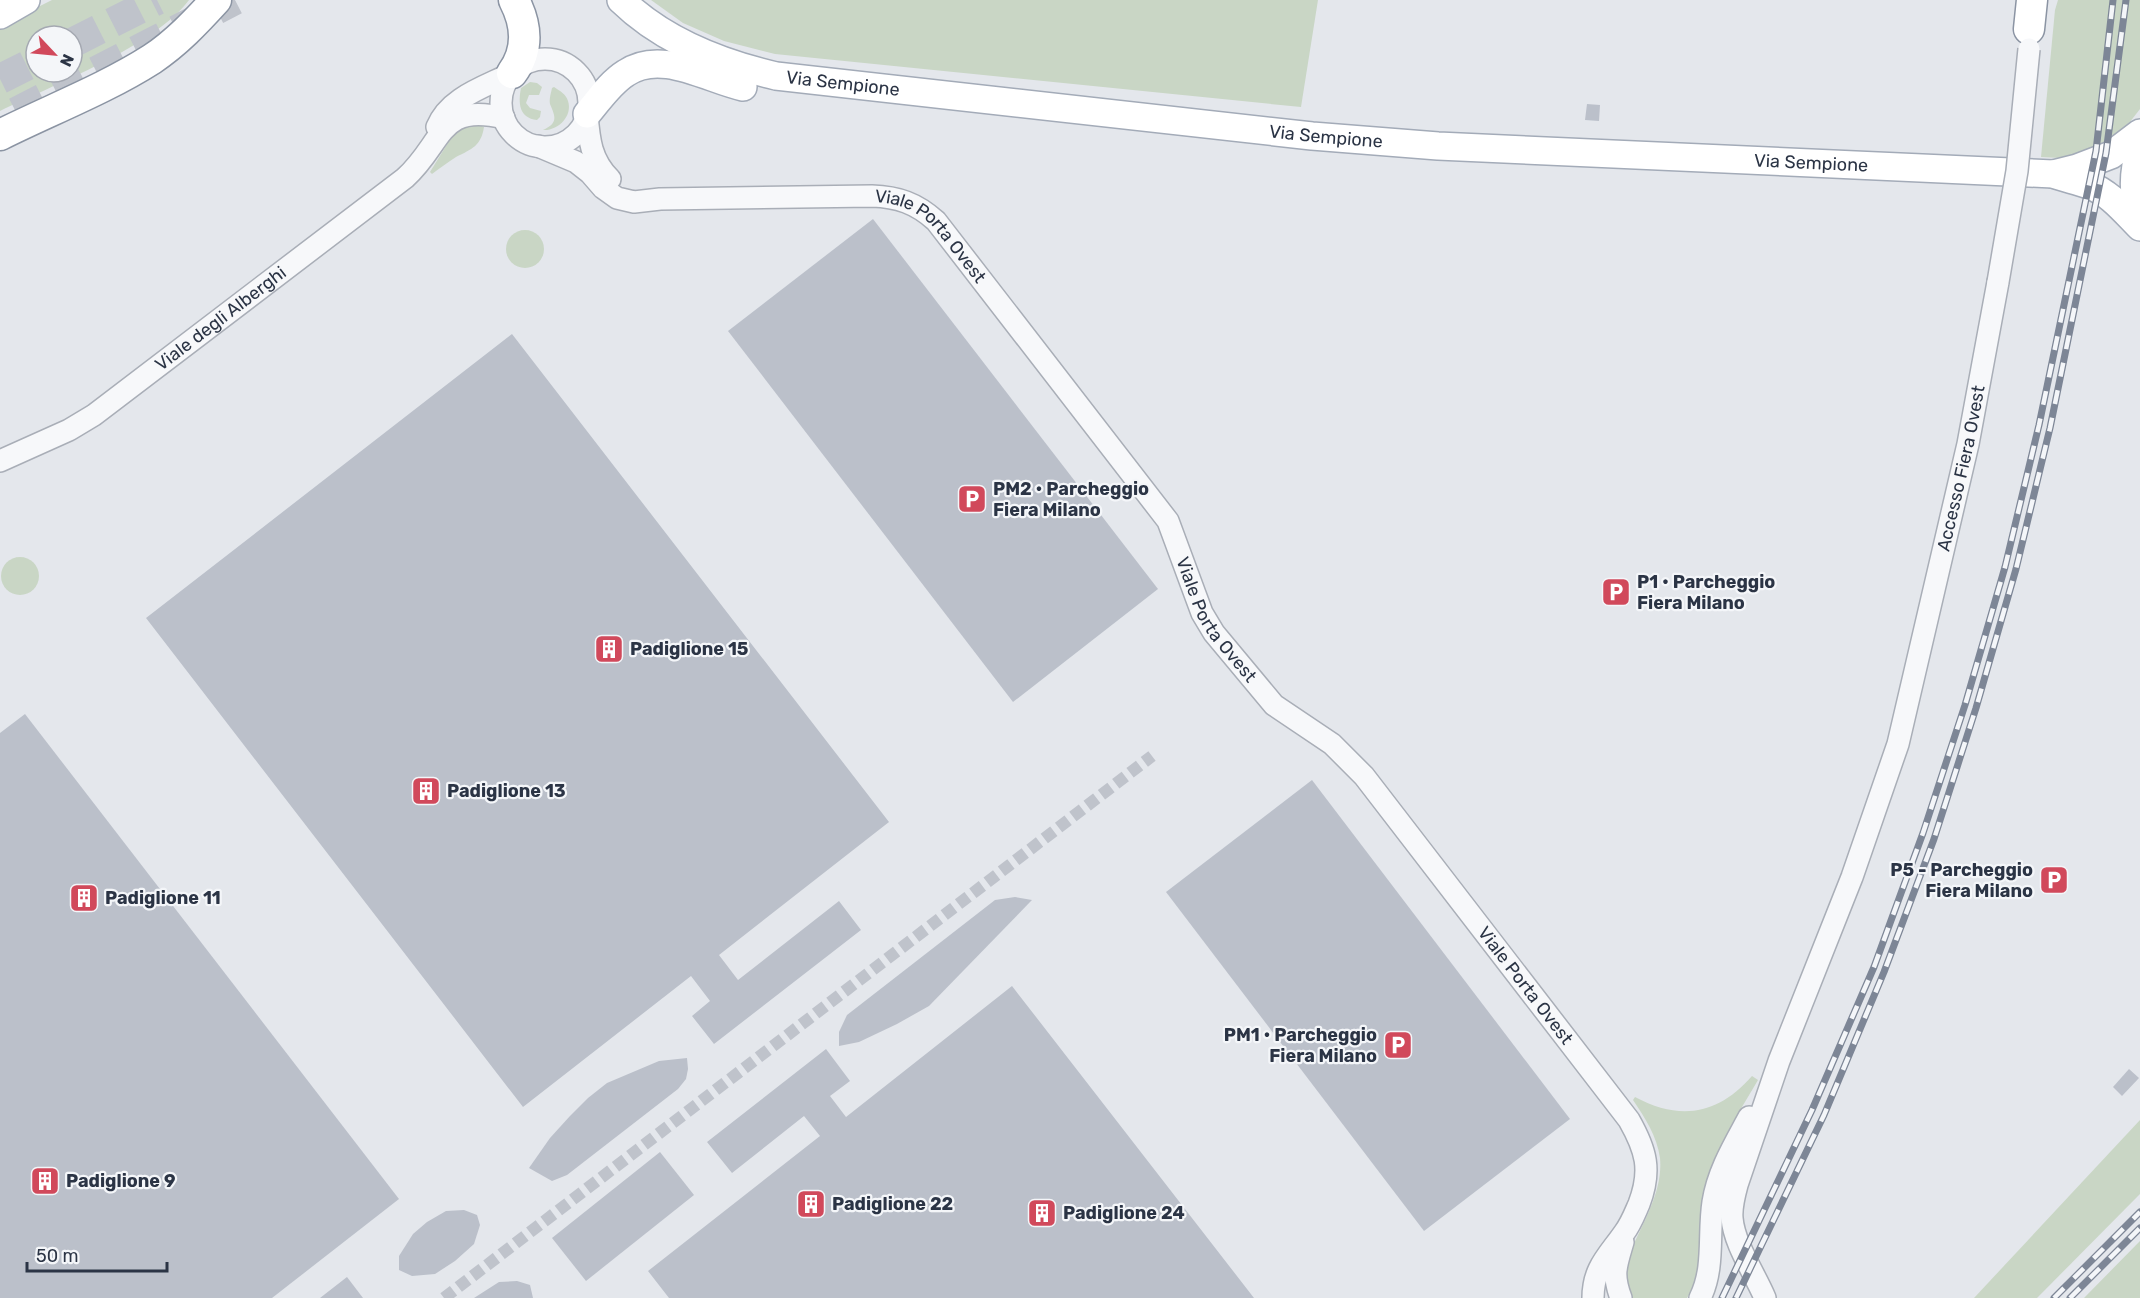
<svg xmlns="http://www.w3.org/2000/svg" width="2140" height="1298" viewBox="0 0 2140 1298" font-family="Rubik,sans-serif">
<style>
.green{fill:#c9d6c5;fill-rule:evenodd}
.building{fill:#bbc0ca}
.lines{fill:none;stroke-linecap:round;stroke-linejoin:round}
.pedestrian-tunnel{stroke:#bfc3cb;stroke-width:12;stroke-dasharray:12 6;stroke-linecap:butt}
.motorway-tunnel{stroke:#bfc3cb;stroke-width:30;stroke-dasharray:30 15;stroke-linecap:butt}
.tertiary-casing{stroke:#a9aeb7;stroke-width:24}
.primary-casing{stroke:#a3abb8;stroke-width:30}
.motorway-casing{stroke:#8b94a3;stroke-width:33}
.tertiary{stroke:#f7f8fa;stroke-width:21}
.primary{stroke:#fff;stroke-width:27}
.motorway{stroke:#fff;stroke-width:30}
.rail-casing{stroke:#7d8696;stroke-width:7}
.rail{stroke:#f4f6f9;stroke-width:4.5;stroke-dasharray:14;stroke-linecap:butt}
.tertiary-bridge-casing{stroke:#a9aeb7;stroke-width:24;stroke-linecap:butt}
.tertiary-bridge{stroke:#f7f8fa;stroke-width:21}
.labels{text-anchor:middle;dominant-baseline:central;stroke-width:4.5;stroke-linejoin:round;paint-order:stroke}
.street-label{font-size:18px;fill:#2b3445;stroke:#f4f6f9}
.poi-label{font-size:18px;font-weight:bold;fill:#2b3445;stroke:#f4f6f9;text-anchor:start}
</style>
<rect width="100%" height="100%" fill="#e4e7ec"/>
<g class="green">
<path d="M 52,0 L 189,0 C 155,46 53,85 0,111 L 0,26 ZM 36,36 L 72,36 L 72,72 L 36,72 Z"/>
<path d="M 651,0 L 1318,0 L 1301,107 L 775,54 L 724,41 L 683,23 Z"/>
<path d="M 2058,0 L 2140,0 L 2140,109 L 2126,127 L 2106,146 L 2079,159 L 2041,157 L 2055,10 Z"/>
<path d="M 530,82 L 537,83 L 542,87 L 539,95 L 529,95 L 526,103 L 530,108 L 541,111 L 540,117 L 537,120 C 519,118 518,103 521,88 Z"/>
<path d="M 554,87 C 560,91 566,94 568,101 C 573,116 558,131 543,130 C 559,123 555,116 550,104 C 549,99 551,93 552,88 Z"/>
<path d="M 476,124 L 484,127 C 481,146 472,149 456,157 C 448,162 440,168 432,174 L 430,172 L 454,133 L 461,126 Z"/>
<circle cx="525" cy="249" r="19"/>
<circle cx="20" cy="576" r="19"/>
<path d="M 1752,1076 L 1758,1080 C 1737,1116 1713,1152 1704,1193 C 1696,1227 1706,1270 1687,1298 L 1631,1298 C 1627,1291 1623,1276 1624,1267 C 1625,1260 1630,1252 1633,1246 C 1645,1219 1663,1189 1660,1158 C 1657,1136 1645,1118 1633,1100 L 1635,1097 C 1680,1121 1718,1115 1752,1076 Z"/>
<path d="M 2140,1120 L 2140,1194 L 2037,1298 L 1974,1298 Z"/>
<path d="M 2140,1241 L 2140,1298 L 2084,1298 Z"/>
</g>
<g class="building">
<path d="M 1587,104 L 1600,105 L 1599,121 L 1585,120 Z"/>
<path d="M 873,219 L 1158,589 L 1013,702 L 728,331 Z"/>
<path d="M 512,334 L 889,822 L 719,955 L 738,980 L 839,901 L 861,930 L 714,1044 L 692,1016 L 710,1001 L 691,976 L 523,1107 L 146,618 Z"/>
<path d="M 25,714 L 399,1199 L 272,1298 L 0,1298 L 0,733 Z"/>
<path d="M 1312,780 L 1570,1119 L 1424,1231 L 1166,892 Z"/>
<path d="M 1015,897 L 1032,900 L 929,1006 L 897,1024 L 859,1042 L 839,1046 L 839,1032 L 847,1015 L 995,900 Z"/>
<path d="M 1012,986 L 1254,1298 L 669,1298 L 648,1271 L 820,1136 L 804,1116 L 732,1173 L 707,1142 L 826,1049 L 850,1081 L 830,1096 L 846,1117 Z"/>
<path d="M 687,1058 L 688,1069 L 686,1079 L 678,1089 L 567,1175 L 552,1181 L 529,1168 L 550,1138 L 570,1116 L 588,1098 L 607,1083 L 659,1061 Z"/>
<path d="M 2129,1069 L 2139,1078 L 2122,1096 L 2113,1087 Z"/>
<path d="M 660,1152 L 694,1195 L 586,1281 L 552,1238 Z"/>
<path d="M 464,1210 L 477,1215 L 480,1225 L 474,1244 L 455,1261 L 435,1274 L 412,1276 L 399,1270 L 399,1256 L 413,1234 L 427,1222 L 446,1211 Z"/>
<path d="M 347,1277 L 363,1298 L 320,1298 Z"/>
<path d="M 517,1281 L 530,1285 L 533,1298 L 474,1298 L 499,1282 Z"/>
</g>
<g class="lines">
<path class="pedestrian-tunnel" d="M 444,1298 L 1152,756"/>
<g class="motorway-tunnel">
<path d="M 72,43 L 157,0"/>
<path d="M 0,79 L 36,61"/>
<path d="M 16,112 L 235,0"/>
</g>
<g class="tertiary-casing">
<g id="tertiary">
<circle cx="545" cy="103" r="44"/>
<path d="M 587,114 C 589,140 591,160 610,179"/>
<path d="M 437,127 C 449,97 485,87 512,73"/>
<path id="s1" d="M 538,146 L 576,162 L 590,173 L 603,188 L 617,198 L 634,202 L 660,199 L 872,196 C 898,197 916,203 936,221 L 1168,521 L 1202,613 L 1214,633 L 1274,705 L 1332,744 L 1364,776 L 1629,1120 C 1646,1150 1652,1170 1639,1204 C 1635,1213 1631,1224 1624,1233 C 1608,1256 1593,1268 1593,1298"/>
<path id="s2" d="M 0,461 L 69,430 L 94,415 L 405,178 C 444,143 438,102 504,118"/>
<path d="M 1621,1298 C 1612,1274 1616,1266 1623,1242"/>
<path d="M 1700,1298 C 1715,1268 1708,1234 1713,1202 C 1718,1171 1734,1145 1749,1117"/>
<path id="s3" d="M 1765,1298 C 1755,1274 1734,1244 1732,1218 C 1731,1207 1734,1196 1737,1185 L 1779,1061 L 1852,877 L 1898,744 L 1968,444 L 1998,282"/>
</g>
</g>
<g class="primary-casing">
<g id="primary">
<path id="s4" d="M 621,0 C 663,41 720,63 776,76 L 1312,136 L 1438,146 L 2053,174 C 2065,178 2077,181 2089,185 C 2110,193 2125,212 2140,227"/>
<path d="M 0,15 L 26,0"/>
<path d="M 587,114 C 599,100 610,83 626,73 C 661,49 707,79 743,87"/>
<path d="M 2140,149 C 2132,174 2133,195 2140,221"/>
<path d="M 2053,174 L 2077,168 L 2111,155 L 2140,133"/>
</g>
</g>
<g class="motorway-casing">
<g id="motorway">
<path d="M 2029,29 L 2032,0"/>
<path d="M 512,73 C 529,50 527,25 514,0"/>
<path d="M 0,135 C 50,110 105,89 152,59 C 176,43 196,22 216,0"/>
</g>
</g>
<use href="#tertiary" class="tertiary"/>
<use href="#primary" class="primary"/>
<use href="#motorway" class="motorway"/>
<g class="rail-casing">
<g id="rail">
<path d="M 1722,1298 L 1812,1110 L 1874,967 L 1923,833 L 1965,705 L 2005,567 L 2039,425 L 2096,151 L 2113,0"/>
<path d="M 1736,1298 L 1824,1115 L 1884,972 L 1934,839 L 1976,708 L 2016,569 L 2050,428 L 2106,153 L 2126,0"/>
<path d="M 2054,1298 L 2140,1212"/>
<path d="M 2070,1298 L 2140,1228"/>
</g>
</g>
<use href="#rail" class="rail"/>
<g class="tertiary-bridge-casing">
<path id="tertiary-bridge" d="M 1998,282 L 2017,171 L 2029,49"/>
</g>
<use href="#tertiary-bridge" class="tertiary-bridge"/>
</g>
<defs>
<g id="parking-square" transform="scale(1.5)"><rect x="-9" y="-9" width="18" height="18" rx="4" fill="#d1495b" stroke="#f4f6f9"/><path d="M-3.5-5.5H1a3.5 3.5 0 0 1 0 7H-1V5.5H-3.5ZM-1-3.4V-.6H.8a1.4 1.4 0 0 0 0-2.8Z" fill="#fff"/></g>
<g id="building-square" transform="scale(1.5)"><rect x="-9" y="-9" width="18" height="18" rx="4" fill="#d1495b" stroke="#f4f6f9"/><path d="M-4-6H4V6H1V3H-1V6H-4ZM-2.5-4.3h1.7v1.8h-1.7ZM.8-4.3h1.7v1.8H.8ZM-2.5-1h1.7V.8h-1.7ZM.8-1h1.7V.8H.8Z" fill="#fff"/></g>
</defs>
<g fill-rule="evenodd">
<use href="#parking-square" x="972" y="499"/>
<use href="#parking-square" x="1616" y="592"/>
<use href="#building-square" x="609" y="649"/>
<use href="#building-square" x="426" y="791"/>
<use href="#parking-square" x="2054" y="880"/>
<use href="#building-square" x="84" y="898"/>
<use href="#parking-square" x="1398" y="1045"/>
<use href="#building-square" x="45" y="1181"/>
<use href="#building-square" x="811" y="1204"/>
<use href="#building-square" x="1042" y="1213"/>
</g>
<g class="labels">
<g class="street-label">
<text stroke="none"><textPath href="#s4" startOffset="242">Via Sempione</textPath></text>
<text stroke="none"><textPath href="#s4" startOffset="728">Via Sempione</textPath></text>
<text stroke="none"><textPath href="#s4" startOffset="1214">Via Sempione</textPath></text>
<text stroke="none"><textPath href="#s1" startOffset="426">Viale Porta Ovest</textPath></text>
<text stroke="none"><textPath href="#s2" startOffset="264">Viale degli Alberghi</textPath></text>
<text stroke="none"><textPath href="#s3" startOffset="873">Accesso Fiera Ovest</textPath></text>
<text stroke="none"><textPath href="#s1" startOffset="912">Viale Porta Ovest</textPath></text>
<text stroke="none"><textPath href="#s1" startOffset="1396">Viale Porta Ovest</textPath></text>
</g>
<g class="poi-label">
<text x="993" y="489">PM2 • Parcheggio<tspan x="993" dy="21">Fiera Milano</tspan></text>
<text x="1637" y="582">P1 • Parcheggio<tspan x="1637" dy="21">Fiera Milano</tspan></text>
<text x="630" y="649">Padiglione 15</text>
<text x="447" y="791">Padiglione 13</text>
<text x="2033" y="870" text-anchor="end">P5 - Parcheggio<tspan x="2033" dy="21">Fiera Milano</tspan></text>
<text x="105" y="898">Padiglione 11</text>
<text x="1377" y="1035" text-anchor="end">PM1 • Parcheggio<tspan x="1377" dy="21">Fiera Milano</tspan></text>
<text x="66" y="1181">Padiglione 9</text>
<text x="832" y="1204">Padiglione 22</text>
<text x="1063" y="1213">Padiglione 24</text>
</g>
</g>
<g transform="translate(54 54) rotate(116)"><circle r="28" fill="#f4f6f9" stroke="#a4a8b1" stroke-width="1.5"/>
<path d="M0-4.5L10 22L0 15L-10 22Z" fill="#d1495b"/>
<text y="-9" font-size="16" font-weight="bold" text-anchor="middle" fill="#2b3445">N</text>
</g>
<path d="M27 1262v9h140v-9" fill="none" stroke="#2b3445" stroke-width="3"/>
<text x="36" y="1262" font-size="18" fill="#2b3445" stroke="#f4f6f9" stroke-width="4.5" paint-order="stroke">50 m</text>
</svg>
